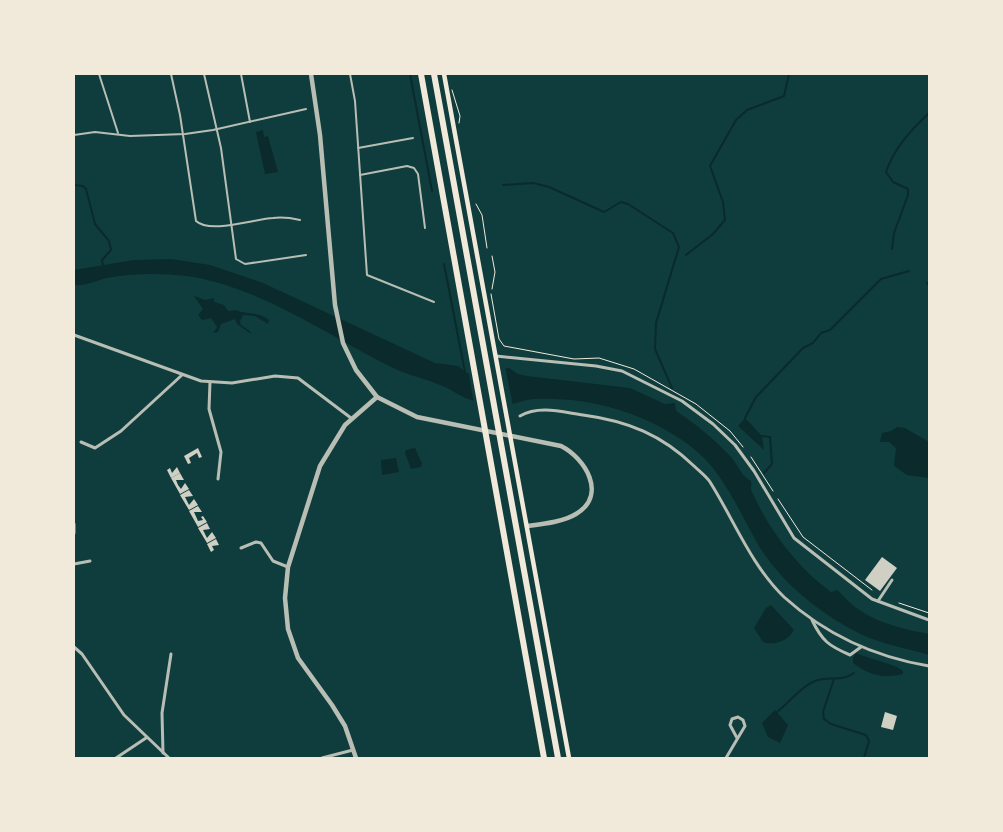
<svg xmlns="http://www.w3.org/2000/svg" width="1003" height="832" viewBox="0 0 1003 832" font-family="Ubuntu,sans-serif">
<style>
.water{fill:#0a2a2b}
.pier{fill:#0f3d3e}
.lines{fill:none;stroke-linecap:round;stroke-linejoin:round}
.stream{stroke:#0a2a2b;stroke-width:2}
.building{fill:#cfcfc3}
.path{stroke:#f1e9da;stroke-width:1}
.service{stroke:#b8beb3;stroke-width:2}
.minor{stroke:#b8beb3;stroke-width:3}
.tertiary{stroke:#b8beb3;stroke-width:4.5}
.secondary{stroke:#f1e9da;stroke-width:4.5}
.motorway{stroke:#f1e9da;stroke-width:6}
</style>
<rect width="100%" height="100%" fill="#0f3d3e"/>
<g class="water">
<path d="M 263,130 L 264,137 L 268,136 L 278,172 L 265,174 L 256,132 Z"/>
<path d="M 171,259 L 210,265 L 263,283 L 435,363 L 458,366 L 467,373 L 509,368 L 518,374 L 527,376 L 630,388 L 665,404 L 675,403 L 676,411 C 696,424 714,439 731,457 C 738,465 741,476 751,481 C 752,485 750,488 752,492 C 769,530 797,567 831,592 L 837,590 C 844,596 850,604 858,609 C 877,623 906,630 929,634 L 929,655 C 909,649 887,645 867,637 C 824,617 780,583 756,541 C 737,507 722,469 689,445 C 644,412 590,397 535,399 C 526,399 519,403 511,404 C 500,405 482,404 471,400 C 461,397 451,389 440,385 C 424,378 406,375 389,366 C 328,335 256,285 186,276 C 162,273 131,273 107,278 C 95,281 87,286 74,285 L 74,270 L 134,260 Z"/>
<path d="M 194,296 L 205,300 L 214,298 L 214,302 L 224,305 L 228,311 L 236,310 C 247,315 259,311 269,320 L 268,324 L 255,316 L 243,315 L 240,321 L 241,325 L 250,331 L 251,334 L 237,324 L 235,319 L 221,324 L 218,332 L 213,333 L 217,327 L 211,318 L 202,320 L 198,315 L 203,309 Z"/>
<path d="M 745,418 L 762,436 L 764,450 L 738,426 Z"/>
<path d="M 897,427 L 905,428 L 929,442 L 929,478 L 907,475 L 894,466 L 896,448 L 889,442 L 880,442 L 882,433 L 891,431 Z"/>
<path d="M 415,448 L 422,464 L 421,467 L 411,469 L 405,453 L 406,450 Z"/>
<path d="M 396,458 L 399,472 L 382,475 L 381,460 Z"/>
<path d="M 771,605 L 794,630 C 788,641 774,646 763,642 L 754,628 L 766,608 Z"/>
<path d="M 856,653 C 869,659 896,664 903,671 L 903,674 C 883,679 869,675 853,663 L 853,658 Z"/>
<path d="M 775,710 L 788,725 L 780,743 L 768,737 L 762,723 Z"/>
</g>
<path class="pier" d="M 505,366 L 513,406 L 474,404 L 468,370 Z"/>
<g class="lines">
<g class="stream">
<path d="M 410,74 L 432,191"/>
<path d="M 74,185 L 83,186 L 86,189 L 95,224 L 109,241 L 111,250 L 102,260 L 103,266"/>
<path d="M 503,185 L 533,183 L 549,187 L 604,212 L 621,202 L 628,204 L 673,233 L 679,247 L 656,323 L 655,349 L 672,388"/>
<path d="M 892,249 L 894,233 L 908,195 L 908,189 L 893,182 L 886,172 C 894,148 911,130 929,113"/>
<path d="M 686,255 L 713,234 L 725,220 L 723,202 L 710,166 L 736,120 L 747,110 L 784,96 L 789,74"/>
<path d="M 444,264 L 465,372"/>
<path d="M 927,283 L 929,285"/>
<path d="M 745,418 L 756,397 L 803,348 L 813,343 L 821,333 L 830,330 L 881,279 L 909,271"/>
<path d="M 762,436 L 770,437 L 772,464 L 764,473"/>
<path d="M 834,679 L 823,712 L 824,719 L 831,724 L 866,735 L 869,741 L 864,758"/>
<path d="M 777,712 C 790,702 800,687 815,681 C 828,676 842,682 854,673"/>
</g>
</g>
<g class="building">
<path d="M 198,448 L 202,457 L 199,458 L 197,453 L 189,458 L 191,463 L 188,464 L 184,456 Z"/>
<path d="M 177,467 L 180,473 L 171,478 L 167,470 L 170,468 L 172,473 Z"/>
<path d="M 180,473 L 184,480 L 176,480 L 178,485 L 181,489 L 185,483 L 189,489 L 180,494 L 171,478 Z"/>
<path d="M 189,490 L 193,496 L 185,497 L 189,505 L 194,499 L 198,505 L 189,510 L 180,495 Z"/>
<path d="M 198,506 L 202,512 L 194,512 L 198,521 L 203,520 L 201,517 L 203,516 L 207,522 L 198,527 L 189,511 Z"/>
<path d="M 207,523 L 210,529 L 203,530 L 207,538 L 212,532 L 216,538 L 207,543 L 198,528 Z"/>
<path d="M 216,539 L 219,545 L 212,546 L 214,550 L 211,552 L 207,544 Z"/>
<path d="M 882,557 L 897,568 L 880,591 L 865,580 Z"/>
<path d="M 885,712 L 897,716 L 893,730 L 881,727 Z"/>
</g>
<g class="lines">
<g class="path">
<path d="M 452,90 L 460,116 L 459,123"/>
<path d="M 476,204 L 482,215 L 487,248"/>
<path d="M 492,256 L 495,272 L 492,289"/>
<path d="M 491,294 L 499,339 L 504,346 L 574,359 L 599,358 L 634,369 L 696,404 L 730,431 L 743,447"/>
<path d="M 751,457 L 773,491"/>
<path d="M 778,499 L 803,537 L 872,590"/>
<path d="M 899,603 L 929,613"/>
</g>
<g class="service">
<path d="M 99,74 L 118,133"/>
<path d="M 171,74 L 180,115 L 196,221 C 210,234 254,219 273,218 C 282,217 291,218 300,220"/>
<path d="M 204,74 L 221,148 L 236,259 L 245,264 L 306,255"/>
<path d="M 241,74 L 250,122"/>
<path d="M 350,74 L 355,101 L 367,275 L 434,302"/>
<path d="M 74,135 L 95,132 L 130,136 L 185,134 L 213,130 L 306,109"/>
<path d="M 358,148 L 413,138"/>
<path d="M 360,175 L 407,166 L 414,168 L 418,174 L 425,228"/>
</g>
<g class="minor">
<path d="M 74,335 L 201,381 L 232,383 L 275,376 L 298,378 L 351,418"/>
<path d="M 496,356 L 596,366 L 622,371 L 682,401 L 713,424 L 735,445 L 754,471 L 794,538 L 872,599 L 929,620"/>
<path d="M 210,382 L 209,409 L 221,452 L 218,479"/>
<path d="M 520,416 C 539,405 562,412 583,415 C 628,421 662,435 694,466 C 699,471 706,476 710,482 C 734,520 751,565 784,597 C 825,634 875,657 929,666"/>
<path d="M 81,442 L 95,448 L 121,431 L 182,375"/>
<path d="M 74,524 L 74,533"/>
<path d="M 241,548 L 256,542 L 261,543 L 273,561 L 288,567"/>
<path d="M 74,564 L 90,561"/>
<path d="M 878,601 L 892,580"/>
<path d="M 812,620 C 822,641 829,646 850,655 L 861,647"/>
<path d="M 74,647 L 82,654 L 124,715 L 169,758"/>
<path d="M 163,753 L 162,713 L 171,654"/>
<path d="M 116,758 L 146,738"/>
<path d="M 322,758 L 353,750"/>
<path d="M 726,758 L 745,726 L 743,720 L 738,717 L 732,719 L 730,725 L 737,738"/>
</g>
<g class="tertiary">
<path d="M 311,74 L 320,135 L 335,305 L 343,343 L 356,370 L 377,397 L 417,417 L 561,446 C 585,458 608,495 576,514 C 563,522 542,524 527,526"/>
<path d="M 356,758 L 345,726 L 332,705 L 298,658 L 288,629 L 285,598 L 288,567 L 320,466 L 345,425 L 377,397"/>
</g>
<path class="secondary" d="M 444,74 L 569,758"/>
<g class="motorway">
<path d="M 421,74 L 544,758"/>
<path d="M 434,74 L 558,758"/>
</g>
</g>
<rect width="1003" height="832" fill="none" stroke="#f1e9da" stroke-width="150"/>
</svg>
